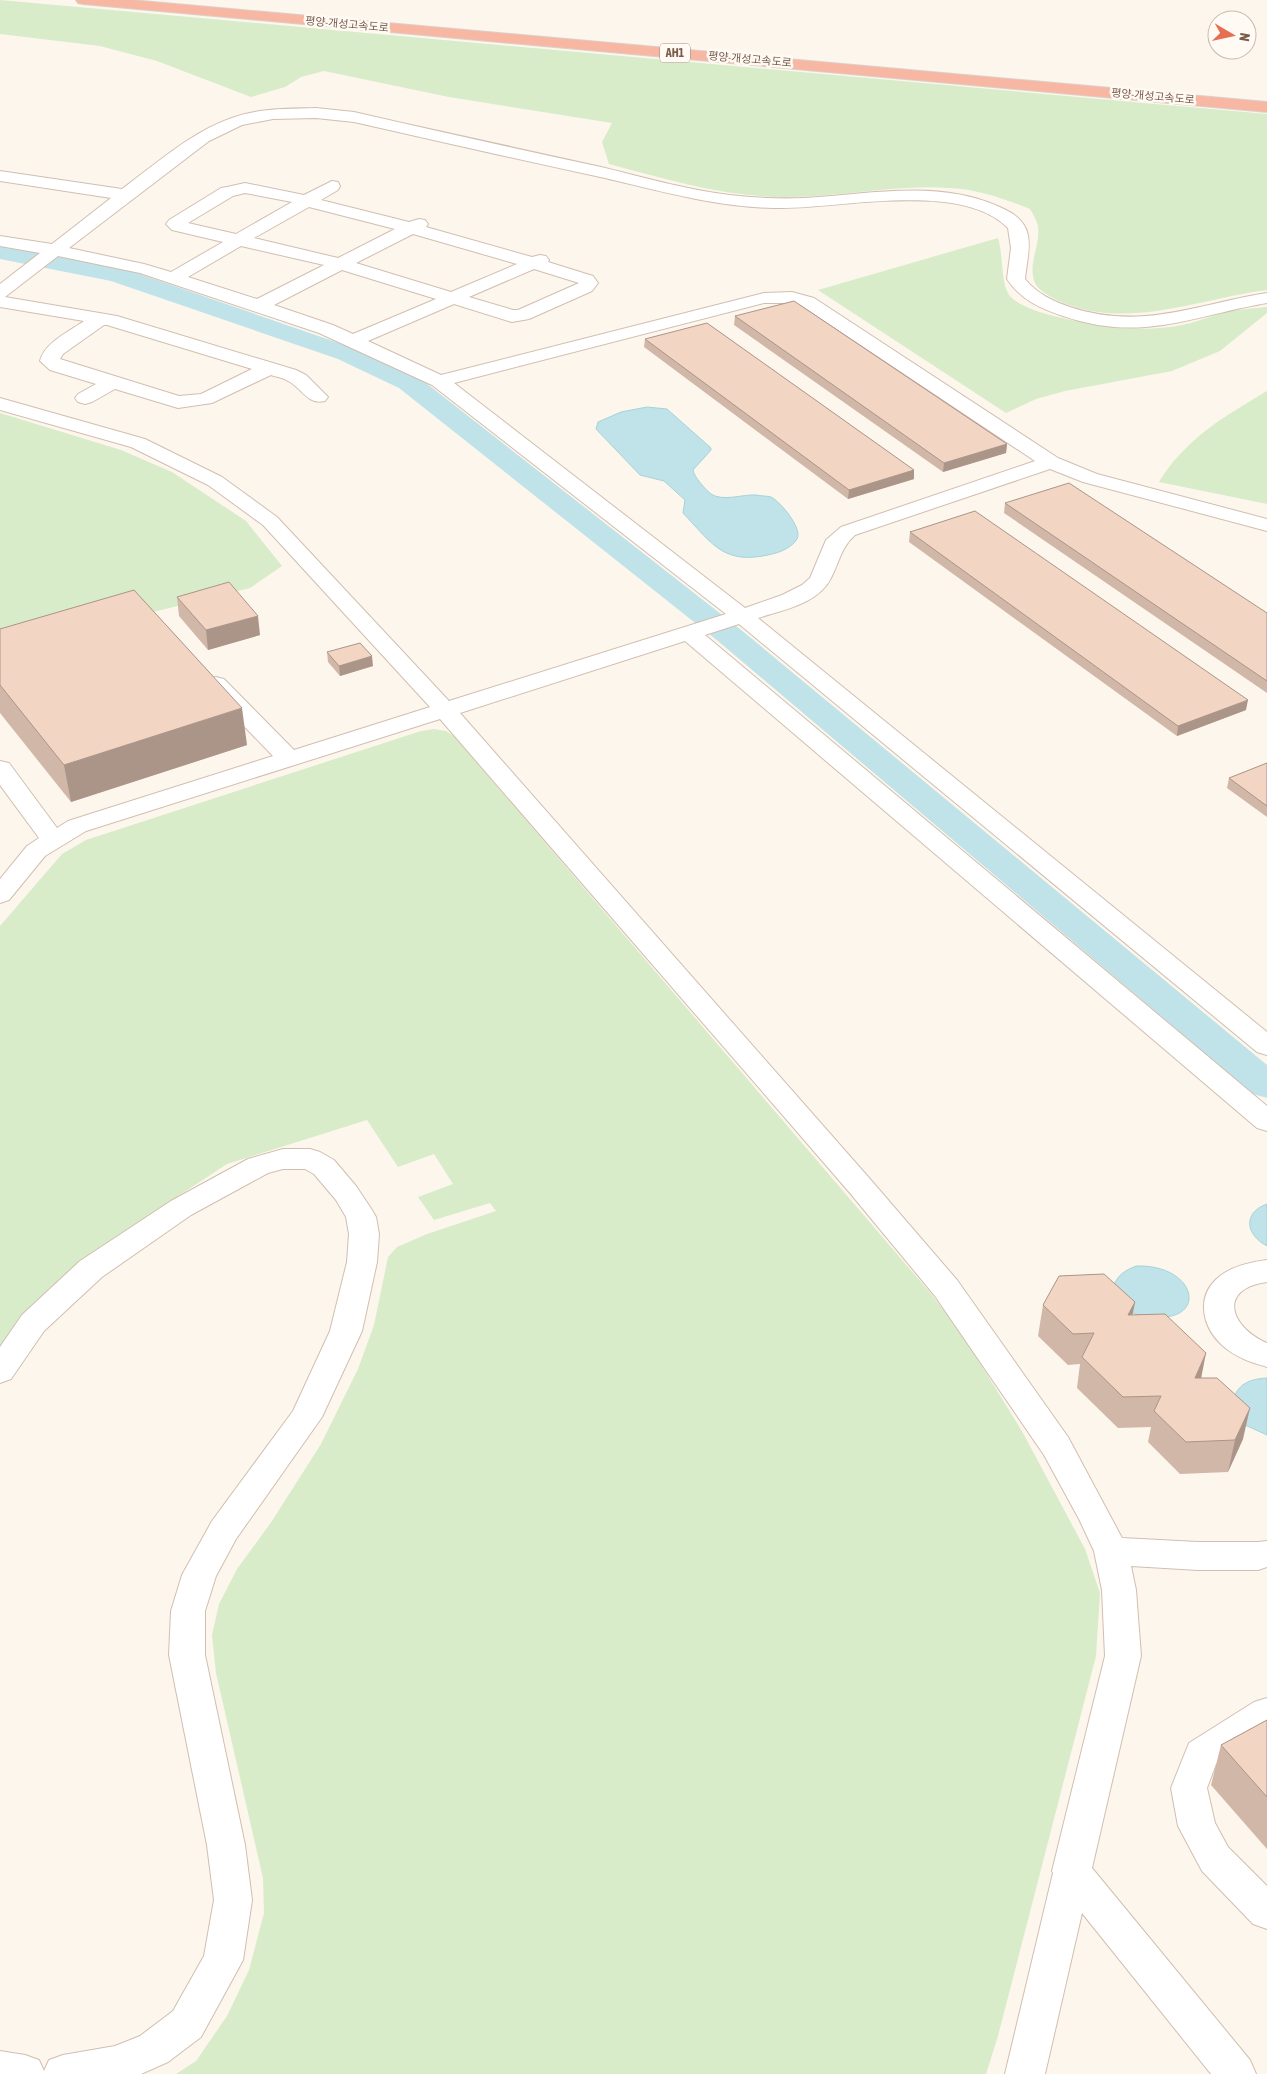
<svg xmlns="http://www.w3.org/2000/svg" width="1267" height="2074" viewBox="0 0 1267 2074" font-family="'Asap Condensed','Noto Sans KR',sans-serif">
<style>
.green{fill:#d8ecc9}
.water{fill:#bfe3e8;stroke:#a5d3da}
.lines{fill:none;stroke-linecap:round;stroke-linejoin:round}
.canal{fill:#bfe3e8;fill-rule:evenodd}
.street-casing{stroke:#d1beb0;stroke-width:2}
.highway-casing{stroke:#dad1cd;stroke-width:2}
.street{fill:#fff;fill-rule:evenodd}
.highway{fill:#f7b7a3;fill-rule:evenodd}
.wall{fill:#d1b7a8}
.shaded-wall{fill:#aa9588}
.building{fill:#f3d5c3;stroke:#aa9588}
.labels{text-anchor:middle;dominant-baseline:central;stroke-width:5;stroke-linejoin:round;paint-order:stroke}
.far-street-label{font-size:11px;fill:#7a5c4d;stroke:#fffaf3}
.shield{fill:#fffaf3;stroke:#a28b7f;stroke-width:1}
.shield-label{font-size:12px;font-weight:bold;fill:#7a5c4d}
</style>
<rect width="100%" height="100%" fill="#fdf6ec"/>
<g class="green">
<path d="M 0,0 L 1267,114 L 1267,290 C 1197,299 1127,331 1059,301 C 1051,297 1039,291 1035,283 C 1027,264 1041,245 1038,226 C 1037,221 1033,214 1030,209 C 1010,201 990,194 969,190 C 910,181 850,196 791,197 C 728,198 669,180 609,164 L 602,142 L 612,123 L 449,97 L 324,71 L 301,77 L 285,87 L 251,97 L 157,61 L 100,46 L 0,34 Z"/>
<path d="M 998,238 C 1003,253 1001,286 1010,296 C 1021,308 1046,314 1062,318 C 1102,327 1141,333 1182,325 C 1194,323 1206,318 1218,314 C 1234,310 1251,308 1267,307 L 1267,313 L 1220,351 L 1172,371 L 1065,391 L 1036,399 L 1006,413 L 818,290 Z"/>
<path d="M 1267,391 L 1267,504 L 1159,482 C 1186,438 1224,417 1267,391 Z"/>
<path d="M 0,413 L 121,450 L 172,472 L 246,521 L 282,566 L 250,588 L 0,650 Z"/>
<path d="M 434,729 L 446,731 L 454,736 L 932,1295 L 964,1337 L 1023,1433 L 1085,1549 L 1100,1593 L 1096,1656 L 998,2036 L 986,2074 L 176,2074 L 196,2061 L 227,2016 L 249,1970 L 264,1913 L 263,1878 L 216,1673 L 212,1635 L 219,1604 L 237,1569 L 272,1521 L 321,1444 L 358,1369 L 374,1325 L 388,1257 L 397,1247 L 427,1234 L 496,1211 L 490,1203 L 434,1220 L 418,1197 L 453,1184 L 434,1154 L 398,1167 L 367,1120 L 227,1164 L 90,1254 L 23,1319 L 0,1350 L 0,926 L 62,854 L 86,840 L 421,731 Z"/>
</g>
<g class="water">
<path d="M 647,407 L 667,409 L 711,448 L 711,450 L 693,470 C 694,477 705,489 711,494 C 723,502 743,494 756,495 C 761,496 767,496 771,497 C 781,502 803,529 797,539 C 793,546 783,551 776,553 C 725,567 714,546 683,513 L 685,500 L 664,481 L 640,475 L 596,429 L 598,422 L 621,412 Z"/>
<path d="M 1267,1204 L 1267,1246 C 1246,1235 1242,1213 1267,1204 Z"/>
<path d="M 1136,1266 C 1197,1264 1209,1322 1153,1317 C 1128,1315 1125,1309 1113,1288 C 1117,1275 1124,1271 1136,1266 Z"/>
<path d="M 1267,1378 L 1267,1435 L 1245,1425 L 1232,1403 C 1237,1384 1249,1379 1267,1378 Z"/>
</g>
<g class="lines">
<path class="canal" d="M 0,245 L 85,260 L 128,270 L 356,349 L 417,376 L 740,629 L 1267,1065 L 1267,1098 L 1253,1094 L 718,641 L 399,388 L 338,359 L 111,281 L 0,259 Z"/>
<g class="street-casing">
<g id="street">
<path d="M 316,108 L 354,112 C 436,131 518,149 601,167 C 643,177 687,190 730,195 C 755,198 780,199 805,198 C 872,194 943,178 1006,210 C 1038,226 1028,250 1025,279 C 1037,294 1053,301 1070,307 C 1142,331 1197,304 1267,293 L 1267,303 C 1192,316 1141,343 1063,316 C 1040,308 1021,300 1007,279 L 1011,248 L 1008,228 C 960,179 836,210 773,208 C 716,207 660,191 605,178 C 521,160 438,141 354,122 L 316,118 L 273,119 L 242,125 L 209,141 L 69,248 L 144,264 L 171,272 L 223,242 L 172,230 L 166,224 L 169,220 L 221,188 L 227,187 L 245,183 L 304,195 L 332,181 L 338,182 L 340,186 L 338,190 L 321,200 L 409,222 L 419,219 L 425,220 L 428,224 L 426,227 L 532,257 L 540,255 L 546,256 L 549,260 L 548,262 L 593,276 L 598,283 L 592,291 L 529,319 L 512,322 L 454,304 L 368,341 L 441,375 L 764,293 L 792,292 L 814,298 L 1058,458 L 1097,474 L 1267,519 L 1267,531 L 1083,482 L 1050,469 L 855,535 C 841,547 839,563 831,578 C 818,604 783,610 758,618 L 1267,1032 L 1267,1055 L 1257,1052 L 739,624 L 705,635 L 1267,1106 L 1267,1131 L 1257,1128 L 685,641 L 460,713 L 870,1179 L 957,1280 L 1068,1437 L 1122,1538 L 1198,1542 L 1258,1542 L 1267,1541 L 1267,1567 L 1258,1570 L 1198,1570 L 1131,1566 L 1136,1590 L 1141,1656 L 1092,1868 L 1250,2060 L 1256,2074 L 1211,2074 L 1082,1913 L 1045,2074 L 1005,2074 L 1053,1873 L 1052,1871 L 1105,1656 L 1102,1590 L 1094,1551 L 1079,1519 L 1044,1455 L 935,1296 L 850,1193 L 440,719 L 86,831 L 45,856 L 9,900 L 0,903 L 0,879 L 27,846 L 39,838 L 0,785 L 0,761 L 9,763 L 57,828 L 68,821 L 273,756 L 208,689 L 204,684 L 208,679 L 216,677 L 224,679 L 294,750 L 430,707 L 263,525 L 208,485 L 131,447 L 0,410 L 0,398 L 145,439 L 222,477 L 277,517 L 449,701 L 726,614 L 432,385 L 319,333 L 140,273 L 58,256 L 5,297 L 117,316 L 296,370 L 306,375 L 328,397 L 325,401 C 308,405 303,390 290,382 C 284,378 277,377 271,375 L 212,403 L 178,408 L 115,389 L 92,402 L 85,404 L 78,402 L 75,398 L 78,394 L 96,384 L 50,370 L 40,361 C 44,343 70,331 84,321 L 0,307 L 0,284 L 40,253 L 0,246 L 0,236 L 52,244 L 111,198 L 0,181 L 0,171 L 122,189 C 156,164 191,132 232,118 C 258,108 288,109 316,108 ZM 245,193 L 292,202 L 236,234 L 188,223 L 233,196 ZM 309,207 L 395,229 L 338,258 L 254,238 ZM 413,234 L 517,264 L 451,292 L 356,263 ZM 241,246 L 324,265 L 257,299 L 188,277 ZM 534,269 L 579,283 L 518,310 L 513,310 L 469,297 ZM 342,270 L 436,299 L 353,334 L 333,325 L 274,305 ZM 764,303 L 791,303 L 802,306 L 1035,461 L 841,527 L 826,540 L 810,578 L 802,585 L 782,595 L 745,608 L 454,383 ZM 104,325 L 107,325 L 252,369 L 201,394 L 179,396 L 60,359 L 63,354 Z"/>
<path d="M 283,1149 L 310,1149 L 320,1152 L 334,1160 L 356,1186 L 372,1210 L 376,1217 L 379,1234 L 377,1262 L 362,1331 L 322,1417 L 236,1539 L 216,1576 L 205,1611 L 205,1655 L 245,1845 L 252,1900 L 243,1960 L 201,2037 L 168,2062 L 141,2074 L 0,2074 L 0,2051 L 25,2055 L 39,2060 L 44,2071 L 49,2060 L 63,2055 L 115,2046 L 140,2036 L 173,2011 L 204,1956 L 214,1900 L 207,1845 L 169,1655 L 171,1611 L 182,1575 L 212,1521 L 293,1411 L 330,1331 L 347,1262 L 349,1234 L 346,1217 L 336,1200 L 314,1174 L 305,1169 L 283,1169 L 268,1173 L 191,1215 L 102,1277 L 44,1331 L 11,1379 L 0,1383 L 0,1347 L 22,1315 L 80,1261 L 171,1201 L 248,1159 Z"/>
<path d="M 1267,1260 L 1267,1282 C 1217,1289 1230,1327 1267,1343 L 1267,1367 C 1254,1363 1240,1359 1228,1350 C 1203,1332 1193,1297 1220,1276 C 1233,1266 1251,1262 1267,1260 Z"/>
<path d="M 1267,1698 L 1267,1732 L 1216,1764 L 1207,1788 L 1215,1823 L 1228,1847 L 1267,1886 L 1267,1929 L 1253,1924 L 1202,1871 L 1178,1826 L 1171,1788 L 1189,1743 L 1254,1702 Z"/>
</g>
</g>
<g class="highway-casing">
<path id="highway" d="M 76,0 L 131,0 L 1267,102 L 1267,112 L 83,4 L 78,3 Z"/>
</g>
<use href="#street" class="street"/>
<use href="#highway" class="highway"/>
</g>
<g class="wall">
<path d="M 735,316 L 1007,444 L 1006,453 L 943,472 L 734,325 Z"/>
<path d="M 645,339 L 914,479 L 848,499 L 644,347 Z"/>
<path d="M 1005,503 L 1267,613 L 1267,693 L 1004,513 Z"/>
<path d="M 910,532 L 1246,710 L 1177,736 L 909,542 Z"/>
<path d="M 177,597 L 260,635 L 208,650 L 179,616 Z"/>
<path d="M 0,629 L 247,745 L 71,802 L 0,713 Z"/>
<path d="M 327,652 L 373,666 L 340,676 L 328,662 Z"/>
<path d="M 1267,763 L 1267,817 L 1227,788 L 1229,778 Z"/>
<path d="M 1135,1302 L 1132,1315 L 1201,1378 L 1243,1439 L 1228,1472 L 1180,1474 L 1148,1442 L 1151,1427 L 1118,1428 L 1077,1388 L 1080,1364 L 1068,1365 L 1038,1336 L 1043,1305 Z"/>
<path d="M 1267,1720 L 1267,1849 L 1211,1785 L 1221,1745 Z"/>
</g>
<g class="shaded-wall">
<path d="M 1007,444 L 1006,453 L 943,472 L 944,463 Z"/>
<path d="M 914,470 L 914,479 L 848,499 L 849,490 Z"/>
<path d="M 258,616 L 260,635 L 208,650 L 206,630 Z"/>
<path d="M 372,656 L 373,666 L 340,676 L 339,666 Z"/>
<path d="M 1248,700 L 1246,710 L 1177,736 L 1178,726 Z"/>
<path d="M 242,708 L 247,745 L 71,802 L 64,765 Z"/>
<path d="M 1135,1302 L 1129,1333 L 1128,1315 Z"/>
<path d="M 1206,1353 L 1200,1384 L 1195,1378 Z"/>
<path d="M 1250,1408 L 1243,1439 L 1228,1472 L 1235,1440 Z"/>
</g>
<g class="building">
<path d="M 794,301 L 1007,444 L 944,463 L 735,316 Z"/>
<path d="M 707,323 L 914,470 L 849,490 L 645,339 Z"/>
<path d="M 1069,483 L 1267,613 L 1267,681 L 1005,503 Z"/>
<path d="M 975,511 L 1248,700 L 1178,726 L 910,532 Z"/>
<path d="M 229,582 L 258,616 L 206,630 L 177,597 Z"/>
<path d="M 134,590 L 242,708 L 64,765 L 0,685 L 0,629 Z"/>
<path d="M 360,643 L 372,656 L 339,666 L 327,652 Z"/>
<path d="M 1267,763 L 1267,806 L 1229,778 Z"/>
<path d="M 1104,1274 L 1135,1302 L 1128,1315 L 1165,1314 L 1206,1353 L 1195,1378 L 1217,1378 L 1250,1408 L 1235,1440 L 1186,1442 L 1154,1411 L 1161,1396 L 1123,1397 L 1082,1357 L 1094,1333 L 1073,1334 L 1043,1305 L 1059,1276 Z"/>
<path d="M 1267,1720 L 1267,1797 L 1221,1745 Z"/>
</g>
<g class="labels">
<g class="far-street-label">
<text transform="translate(347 24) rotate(5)">평양-개성고속도로</text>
<text transform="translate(750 59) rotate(5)">평양-개성고속도로</text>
<text transform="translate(1153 96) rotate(5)">평양-개성고속도로</text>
</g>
<rect class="shield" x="660" y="43.5" width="30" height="19" rx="4"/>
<g class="shield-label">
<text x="675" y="53">AH1</text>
</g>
</g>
<g transform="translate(1232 35) rotate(99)"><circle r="24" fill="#fffaf3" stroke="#cabbb1"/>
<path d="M0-4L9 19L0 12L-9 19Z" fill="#e76f51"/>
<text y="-8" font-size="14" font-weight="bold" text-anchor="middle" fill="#7a5c4d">N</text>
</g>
</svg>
